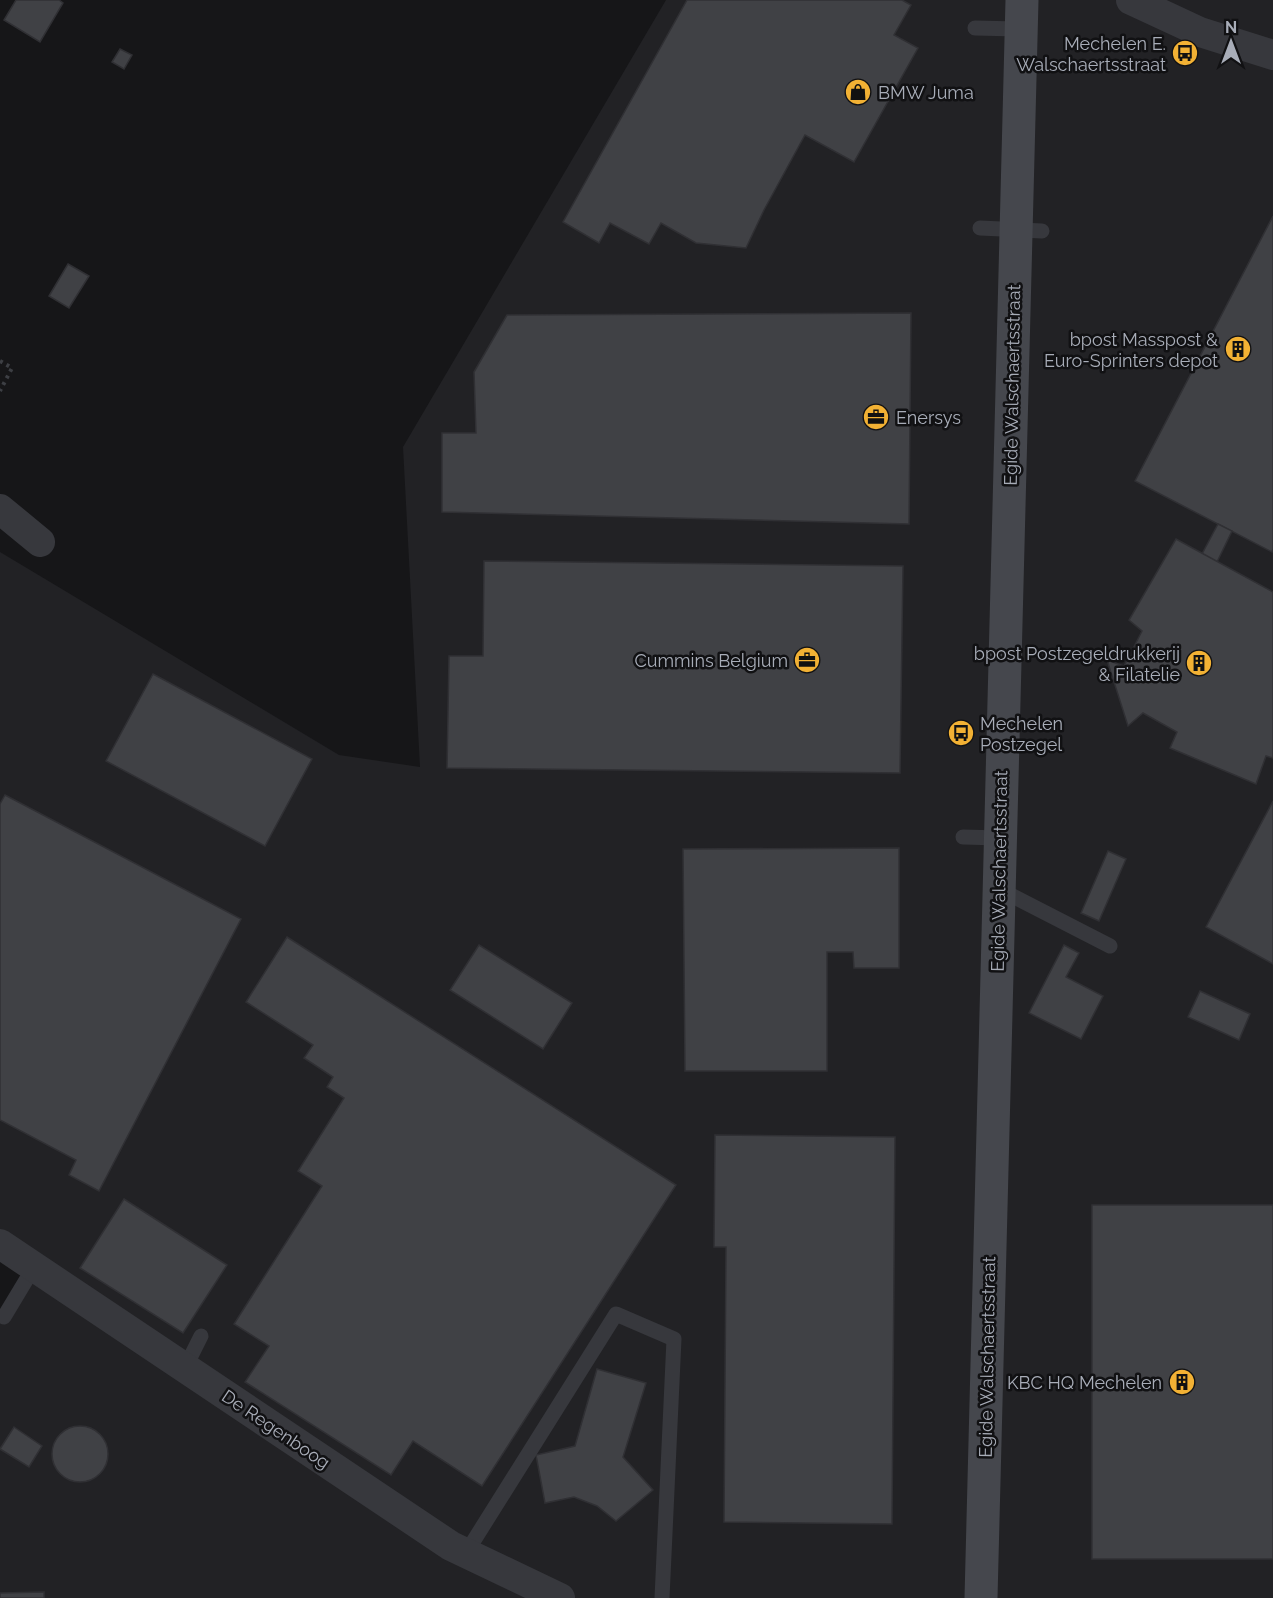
<svg xmlns="http://www.w3.org/2000/svg" width="1273" height="1598" viewBox="0 0 1273 1598" font-family="Raleway,sans-serif">
<style>
.built{fill:#222225}
.building{fill:#404145;stroke:#303034;stroke-width:1.5}
.lines{fill:none;stroke-linecap:round;stroke-linejoin:round}
.path{stroke:#3d3f44;stroke-width:4;stroke-dasharray:3 4.5;stroke-linecap:butt}
.lane{stroke:#37383d;stroke-width:15}
.street{stroke:#37383d;stroke-width:30}
.secondary{stroke:#45474d;stroke-width:33}
.labels{text-anchor:middle;dominant-baseline:central;stroke-width:5;stroke-linejoin:round;paint-order:stroke}
.poi-label{font-size:18px;fill:#a8adb8;stroke:#111113;text-anchor:end}
.street-label{font-size:18px;fill:#a8adb8;stroke:#111113}
</style>
<rect width="100%" height="100%" fill="#161618"/>
<path class="built" d="M 666,0 L 1273,0 L 1273,1598 L 0,1598 L 0,1320 L 36,1256 L 0,1234 L 0,552 L 339,755 L 420,767 L 403,447 Z"/>
<g class="building">
<path d="M 16,0 L 59,0 L 63,3 L 40,42 L 4,20 Z"/>
<path d="M 687,0 L 902,0 L 911,5 L 894,35 L 918,48 L 854,162 L 805,135 L 764,210 L 746,248 L 696,243 L 661,223 L 649,244 L 610,223 L 599,243 L 563,222 Z"/>
<path d="M 120,49 L 132,55 L 124,69 L 112,62 Z"/>
<path d="M 1273,216 L 1273,549 L 1272,552 L 1135,481 Z"/>
<path d="M 68,264 L 89,276 L 69,308 L 49,296 Z"/>
<path d="M 911,313 L 909,524 L 442,512 L 442,433 L 476,433 L 474,372 L 507,315 Z"/>
<path d="M 1218,524 L 1232,531 L 1217,562 L 1202,554 Z"/>
<path d="M 1176,539 L 1273,592 L 1273,758 L 1266,756 L 1256,784 L 1170,748 L 1177,732 L 1143,713 L 1128,726 L 1107,660 L 1124,666 L 1142,631 L 1129,620 Z"/>
<path d="M 484,561 L 903,566 L 900,773 L 447,768 L 449,656 L 483,656 Z"/>
<path d="M 153,674 L 312,759 L 265,846 L 106,761 Z"/>
<path d="M 5,795 L 241,919 L 99,1191 L 69,1175 L 76,1160 L 0,1120 L 0,804 Z"/>
<path d="M 1273,801 L 1273,964 L 1206,927 Z"/>
<path d="M 899,848 L 899,968 L 854,968 L 853,952 L 827,952 L 827,1071 L 685,1071 L 683,849 Z"/>
<path d="M 1108,851 L 1126,859 L 1099,921 L 1081,913 Z"/>
<path d="M 287,937 L 676,1185 L 482,1486 L 413,1441 L 391,1475 L 245,1382 L 269,1346 L 234,1324 L 322,1186 L 298,1171 L 344,1098 L 327,1087 L 333,1077 L 304,1058 L 313,1045 L 246,1002 Z"/>
<path d="M 479,945 L 572,1003 L 543,1049 L 450,990 Z"/>
<path d="M 1064,945 L 1079,953 L 1066,977 L 1103,996 L 1081,1039 L 1029,1013 Z"/>
<path d="M 1200,991 L 1250,1014 L 1239,1040 L 1188,1017 Z"/>
<path d="M 715,1135 L 895,1137 L 892,1524 L 724,1522 L 726,1247 L 714,1247 Z"/>
<path d="M 124,1199 L 227,1265 L 183,1333 L 80,1268 Z"/>
<rect x="1092" y="1205" width="181" height="354"/>
<path d="M 597,1369 L 646,1383 L 623,1457 L 653,1490 L 616,1521 L 597,1506 L 574,1497 L 545,1503 L 536,1455 L 575,1446 Z"/>
<circle cx="80" cy="1454" r="28"/>
<path d="M 14,1427 L 42,1446 L 29,1467 L 0,1449 Z"/>
<path d="M 44,1592 L 44,1598 L 0,1598 L 0,1593 Z"/>
</g>
<g class="lines">
<path class="path" d="M 0,361 L 12,368 L 0,391"/>
<g class="lane">
<path d="M 975,28 L 1021,29"/>
<path d="M 980,228 L 1042,231"/>
<path d="M 963,837 L 1000,838"/>
<path d="M 999,889 L 1110,946"/>
<path d="M 4,1317 L 34,1267"/>
<path d="M 185,1368 L 201,1336"/>
<path d="M 466,1553 L 616,1314 L 674,1339 L 662,1598"/>
</g>
<g class="street">
<path d="M 1131,0 L 1200,32 L 1273,55"/>
<path d="M 0,509 L 40,542"/>
<path d="M 0,1244 L 451,1546 L 560,1598"/>
</g>
<path class="secondary" d="M 981,1598 L 1022,0"/>
</g>
<defs>
<g id="bus-disc" transform="scale(1.35)"><circle r="9.5" fill="#f2b134" stroke="#111113"/><path d="M-5-6H5V4H4V6H2V4H-2V6H-4V4H-5ZM-3.5-4V0h7V-4ZM-3.5 1.2v1.5H-2V1.2ZM2 1.2v1.5H3.5V1.2Z" fill="#111"/></g>
<g id="shop-disc" transform="scale(1.35)"><circle r="9.5" fill="#f2b134" stroke="#111113"/><path d="M-5-2.5h2.3a2.7 3.5 0 0 1 5.4 0H5L5.5 6h-11ZM-1.5-2.5h3a1.5 2.3 0 0 0-3 0Z" fill="#111"/></g>
<g id="building-disc" transform="scale(1.35)"><circle r="9.5" fill="#f2b134" stroke="#111113"/><path d="M-4-6H4V6H1V3H-1V6H-4ZM-2.5-4.3h1.7v1.8h-1.7ZM.8-4.3h1.7v1.8H.8ZM-2.5-1h1.7V.8h-1.7ZM.8-1h1.7V.8H.8Z" fill="#111"/></g>
<g id="office-disc" transform="scale(1.35)"><circle r="9.5" fill="#f2b134" stroke="#111113"/><path d="M-6-3h4V-5.5h4V-3h4V5H-6ZM-1-4.5V-3h2v-1.5ZM-6 0V1H6V0Z" fill="#111"/></g>
</defs>
<g fill-rule="evenodd">
<use href="#bus-disc" x="1185" y="53"/>
<use href="#shop-disc" x="858" y="92"/>
<use href="#building-disc" x="1238" y="349"/>
<use href="#office-disc" x="876" y="417"/>
<use href="#office-disc" x="807" y="660"/>
<use href="#building-disc" x="1199" y="663"/>
<use href="#bus-disc" x="961" y="733"/>
<use href="#building-disc" x="1182" y="1382"/>
</g>
<g class="labels">
<g class="poi-label">
<text x="1166" y="43">Mechelen E.<tspan x="1166" dy="21">Walschaertsstraat</tspan></text>
<text x="878" y="92" text-anchor="start">BMW Juma</text>
<text x="1218" y="339">bpost Masspost &amp;<tspan x="1218" dy="21">Euro-Sprinters depot</tspan></text>
<text x="896" y="417" text-anchor="start">Enersys</text>
<text x="1180" y="653">bpost Postzegeldrukkerij<tspan x="1180" dy="21">&amp; Filatelie</tspan></text>
<text x="788" y="660">Cummins Belgium</text>
<text x="980" y="723" text-anchor="start">Mechelen<tspan x="980" dy="21">Postzegel</tspan></text>
<text x="1162" y="1382">KBC HQ Mechelen</text>
</g>
<g class="street-label">
<text transform="translate(1012 385) rotate(-89)">Egide Walschaertsstraat</text>
<text transform="translate(999 871) rotate(-89)">Egide Walschaertsstraat</text>
<text transform="translate(987 1357) rotate(-89)">Egide Walschaertsstraat</text>
<text transform="translate(276 1429) rotate(34)">De Regenboog</text>
</g>
</g>
<g transform="translate(1231 42)" stroke="#111113" stroke-width="4.5" paint-order="stroke">
<path d="M0-4.5L10 22L0 15L-10 22Z" fill="#a8adb8"/>
<text y="-9" font-size="16" font-weight="bold" text-anchor="middle" fill="#a8adb8">N</text>
</g>
</svg>
